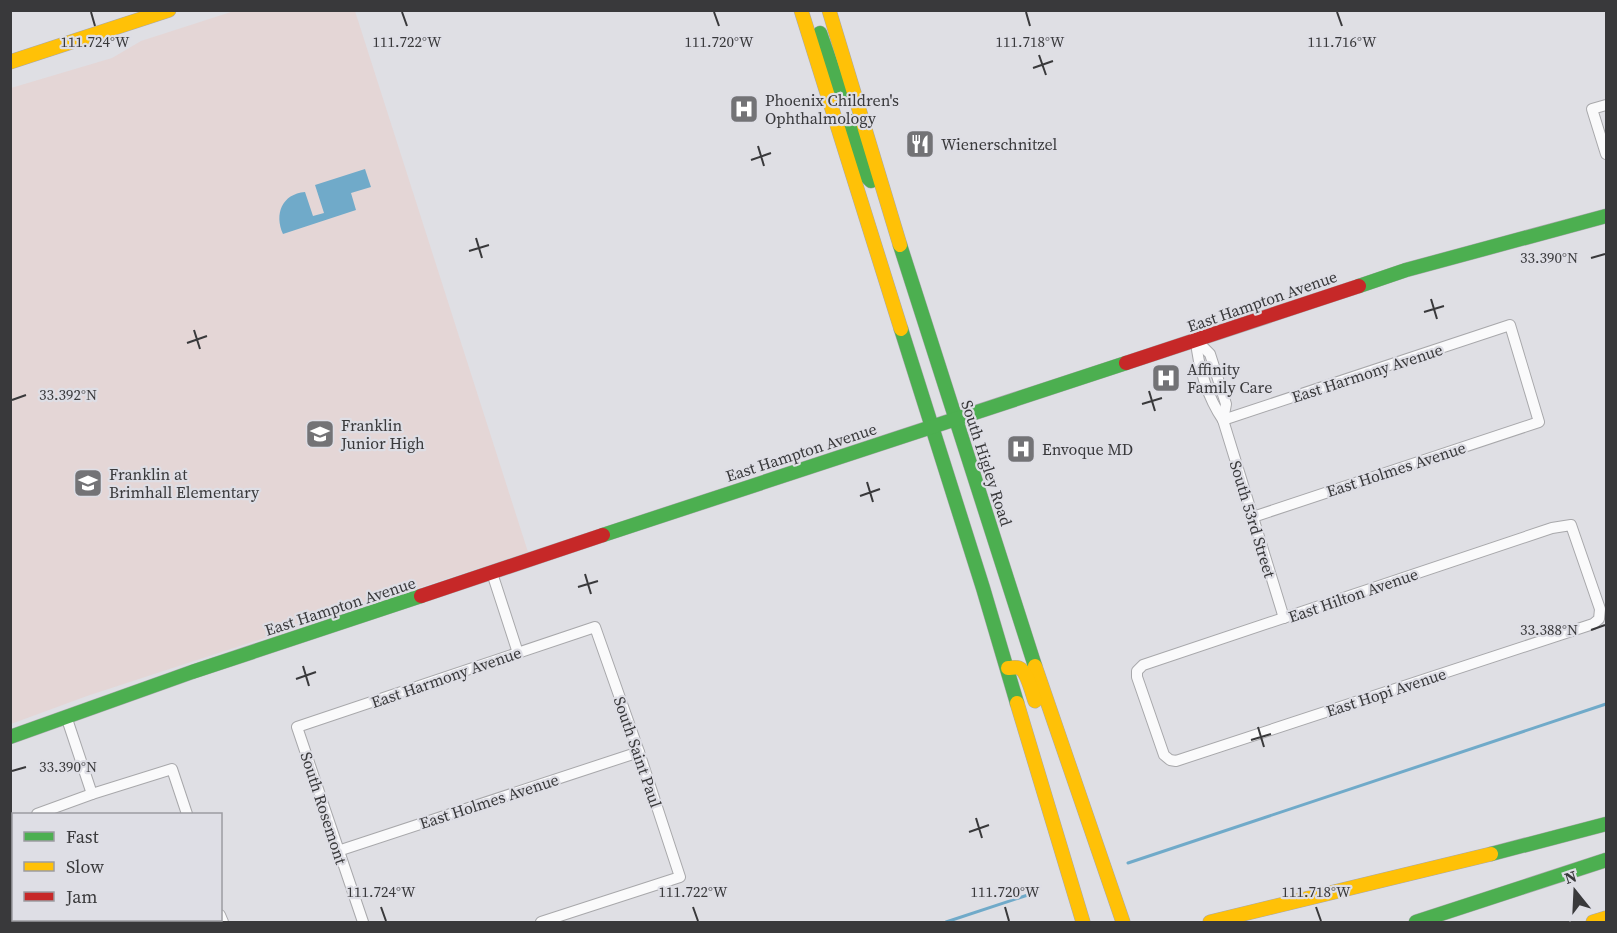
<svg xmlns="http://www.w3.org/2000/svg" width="1617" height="933" viewBox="0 0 1617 933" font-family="'Source Serif 4',serif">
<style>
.education{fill:#e4d6d6}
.water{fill:#70aac9}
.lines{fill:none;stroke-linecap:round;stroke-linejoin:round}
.stream{stroke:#70aac9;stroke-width:3}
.street-casing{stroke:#a8a8ab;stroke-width:12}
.fast-casing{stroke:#a8a8ab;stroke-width:15}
.slow-casing{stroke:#a8a8ab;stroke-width:15}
.jam-casing{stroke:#a8a8ab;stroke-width:15}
.street{stroke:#fafafb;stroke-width:10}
.fast{stroke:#4caf50;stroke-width:14}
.slow{stroke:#ffc107;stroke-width:14}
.jam{stroke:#c62828;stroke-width:14}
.ticks{fill:none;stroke:#39393b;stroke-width:2}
.labels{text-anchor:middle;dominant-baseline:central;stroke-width:4.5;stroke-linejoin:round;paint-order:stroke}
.poi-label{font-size:16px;fill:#39393b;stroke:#dedee5;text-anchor:start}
.street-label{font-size:16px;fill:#39393b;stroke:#dedee5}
.ticks-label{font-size:15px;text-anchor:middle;fill:#39393b;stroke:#dedee5;stroke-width:4.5;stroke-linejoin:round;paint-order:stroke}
</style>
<rect width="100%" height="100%" fill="#dfdfe4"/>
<path class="education" d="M 234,11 L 355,11 L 528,552 L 87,696 L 11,724 L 11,88 L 112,58 L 141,41 Z"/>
<path class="water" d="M 365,169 L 371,187 L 351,193 L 356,210 L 283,234 C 274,214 282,194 305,192 L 313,216 L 324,213 L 315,185 Z"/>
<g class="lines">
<g class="stream">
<path d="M 1128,863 L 1606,704"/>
<path d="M 946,922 L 1037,892"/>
</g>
<g class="street-casing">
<g id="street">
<path d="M 1606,105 L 1592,109 L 1606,154"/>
<path d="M 1196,340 C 1198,367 1208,398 1223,420 L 1284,618"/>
<path d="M 1196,340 L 1210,354 L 1226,404 L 1223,420"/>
<path d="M 1223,420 L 1510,325 L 1539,422 L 1253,517"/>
<path d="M 1571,525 L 1600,609 L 1599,619 L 1593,624 L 1176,761 L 1170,760 L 1164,755 L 1137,677 L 1137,671 L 1143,665 L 1552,528 Z"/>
<path d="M 492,573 L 518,653"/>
<path d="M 66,716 L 92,794"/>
<path d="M 37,814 L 92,794 L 172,769 L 187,814"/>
<path d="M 10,824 L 14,823"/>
<path d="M 338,851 L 639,752"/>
<path d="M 220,915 L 223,922"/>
<path d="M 124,922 L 134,920"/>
<path d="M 363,922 L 297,727 L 595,627 L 639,752 L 680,877 L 541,922"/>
</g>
</g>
<g class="fast-casing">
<g id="fast">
<path d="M 820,33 L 840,90 L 846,95 L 853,94"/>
<path d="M 849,121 L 867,177 L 871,181"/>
<path d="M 900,245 L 1035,666"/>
<path d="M 1359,286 L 1406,270 L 1606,216"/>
<path d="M 901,329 L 983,588 L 1017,703"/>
<path d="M 603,535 L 1126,363"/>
<path d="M 10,737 L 192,672 L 421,596"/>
<path d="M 1491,854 L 1606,824"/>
<path d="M 1416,922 L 1606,860"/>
</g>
</g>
<g class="slow-casing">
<g id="slow">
<path d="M 801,10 L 901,329"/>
<path d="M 829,10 L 900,245"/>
<path d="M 10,62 L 169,10"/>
<path d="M 1035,666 L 1123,922"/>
<path d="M 1008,668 C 1012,668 1015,667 1019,668 C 1027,671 1032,693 1035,701"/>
<path d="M 1017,703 L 1083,922"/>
<path d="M 1210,922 L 1491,854"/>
<path d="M 1593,922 L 1606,918"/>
</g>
</g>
<g class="jam-casing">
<g id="jam">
<path d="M 1126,363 L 1359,286"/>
<path d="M 421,596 L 603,535"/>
</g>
</g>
<use href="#street" class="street"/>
<use href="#fast" class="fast"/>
<use href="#slow" class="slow"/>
<use href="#jam" class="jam"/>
</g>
<path class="ticks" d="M 91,12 L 95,26M 402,12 L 407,26M 714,12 L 719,26M 1026,12 L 1030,26M 1337,12 L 1342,26M 1039,55 L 1046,75M 1033,68 L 1053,61M 758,146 L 764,166M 751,160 L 771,153M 476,238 L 482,258M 469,251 L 489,245M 1591,258 L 1605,254M 1431,299 L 1437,319M 1424,312 L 1444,306M 194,330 L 200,349M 187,343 L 207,336M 1149,391 L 1155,411M 12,400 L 26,395M 1142,404 L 1162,398M 867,482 L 873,502M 860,496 L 880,489M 585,574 L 591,594M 578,587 L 598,581M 1591,630 L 1605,625M 303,666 L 309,686M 296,679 L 316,672M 1258,727 L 1264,747M 1251,740 L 1271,734M 12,771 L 26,767M 976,818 L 982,838M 969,832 L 989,825M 381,907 L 386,921M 693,907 L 698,921M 1005,907 L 1009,921M 1316,907 L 1321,921"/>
<defs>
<g id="hospital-square" transform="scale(1.5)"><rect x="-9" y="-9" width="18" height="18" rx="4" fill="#737376" stroke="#dedee5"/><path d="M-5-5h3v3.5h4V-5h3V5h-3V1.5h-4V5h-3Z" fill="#fff"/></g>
<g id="restaurant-square" transform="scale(1.5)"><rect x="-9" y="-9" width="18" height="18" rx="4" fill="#737376" stroke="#dedee5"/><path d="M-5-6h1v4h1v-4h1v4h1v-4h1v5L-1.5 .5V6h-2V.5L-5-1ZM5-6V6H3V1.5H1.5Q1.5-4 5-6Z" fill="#fff"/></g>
<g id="school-square" transform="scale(1.5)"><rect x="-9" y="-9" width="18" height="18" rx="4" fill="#737376" stroke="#dedee5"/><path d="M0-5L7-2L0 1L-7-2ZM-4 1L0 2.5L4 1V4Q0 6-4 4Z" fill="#fff"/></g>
</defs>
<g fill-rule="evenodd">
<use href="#hospital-square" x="744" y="109"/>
<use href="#restaurant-square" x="920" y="144"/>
<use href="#hospital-square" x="1166" y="378"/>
<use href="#school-square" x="320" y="434"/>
<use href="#hospital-square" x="1021" y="449"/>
<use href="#school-square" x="88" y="483"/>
</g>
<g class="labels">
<g class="poi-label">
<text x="765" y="100">Phoenix Children's<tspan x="765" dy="18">Ophthalmology</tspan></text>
<text x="941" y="144">Wienerschnitzel</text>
<text x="1187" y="369">Affinity<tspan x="1187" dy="18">Family Care</tspan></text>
<text x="341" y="425">Franklin<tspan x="341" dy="18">Junior High</tspan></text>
<text x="1042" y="449">Envoque MD</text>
<text x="109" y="474">Franklin at<tspan x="109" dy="18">Brimhall Elementary</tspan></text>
</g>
<g class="street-label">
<text transform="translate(1262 301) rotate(-19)">East Hampton Avenue</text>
<text transform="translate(1367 373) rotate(-18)">East Harmony Avenue</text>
<text transform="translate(801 452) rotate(-18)">East Hampton Avenue</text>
<text transform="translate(987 463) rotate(72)">South Higley Road</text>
<text transform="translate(1396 469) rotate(-18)">East Holmes Avenue</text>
<text transform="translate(1253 519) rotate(73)">South 53rd Street</text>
<text transform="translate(1353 595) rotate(-19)">East Hilton Avenue</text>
<text transform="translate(340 606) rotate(-18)">East Hampton Avenue</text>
<text transform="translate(446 677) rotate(-19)">East Harmony Avenue</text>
<text transform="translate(1386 692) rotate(-18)">East Hopi Avenue</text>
<text transform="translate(638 752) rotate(71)">South Saint Paul</text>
<text transform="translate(489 801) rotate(-18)">East Holmes Avenue</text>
<text transform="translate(324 808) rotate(72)">South Rosemont</text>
</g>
</g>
<g class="ticks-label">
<text x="95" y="47">111.724°W</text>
<text x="407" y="47">111.722°W</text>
<text x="719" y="47">111.720°W</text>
<text x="1030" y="47">111.718°W</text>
<text x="1342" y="47">111.716°W</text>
<text x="1549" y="263">33.390°N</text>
<text x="68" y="400">33.392°N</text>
<text x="1549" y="635">33.388°N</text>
<text x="68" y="772">33.390°N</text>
<text x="381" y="897">111.724°W</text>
<text x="693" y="897">111.722°W</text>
<text x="1005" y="897">111.720°W</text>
<text x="1316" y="897">111.718°W</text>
</g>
<rect width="1617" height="933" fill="none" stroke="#39393b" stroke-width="24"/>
<rect x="12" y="813" width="210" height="108" fill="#dedee5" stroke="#9c9ca1" stroke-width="1.5"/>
<rect x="24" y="832" width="30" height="9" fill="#4caf50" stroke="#9c9ca1" stroke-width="1.5"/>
<text x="66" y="843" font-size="18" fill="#39393b">Fast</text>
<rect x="24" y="862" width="30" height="9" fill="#ffc107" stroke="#9c9ca1" stroke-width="1.5"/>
<text x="66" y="873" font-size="18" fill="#39393b">Slow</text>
<rect x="24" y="892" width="30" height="9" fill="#c62828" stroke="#9c9ca1" stroke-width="1.5"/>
<text x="66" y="903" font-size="18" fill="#39393b">Jam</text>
<g transform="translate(1575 891) rotate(342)" stroke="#dedee5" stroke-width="4.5" paint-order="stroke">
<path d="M0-4.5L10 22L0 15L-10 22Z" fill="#39393b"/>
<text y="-9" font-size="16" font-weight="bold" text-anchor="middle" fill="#39393b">N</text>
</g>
</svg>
